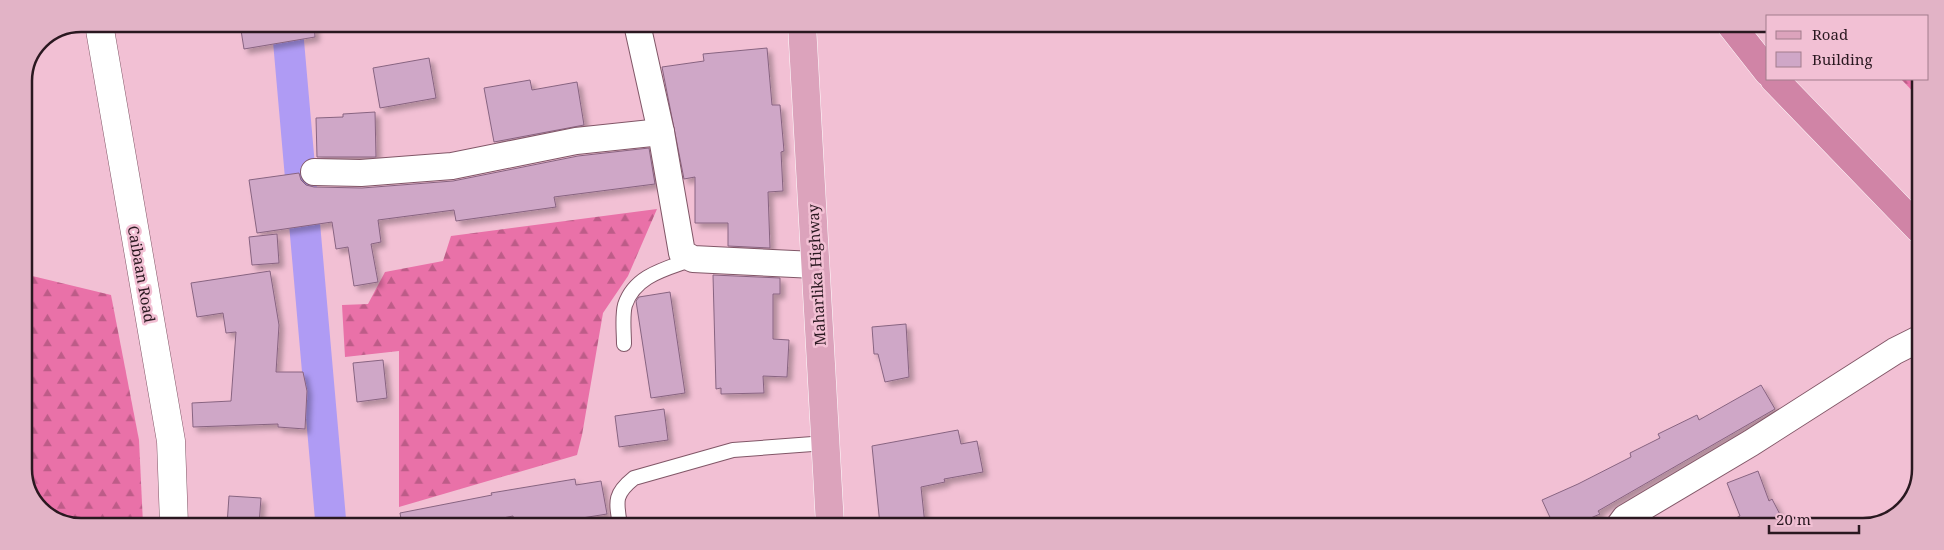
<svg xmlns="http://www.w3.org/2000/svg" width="1944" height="550" viewBox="0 0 1944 550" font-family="'Noto Serif',serif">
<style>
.forest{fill:url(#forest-firs)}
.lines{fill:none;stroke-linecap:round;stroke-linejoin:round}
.canal{stroke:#af9bf4;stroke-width:31}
.building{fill:#cfa7c7;stroke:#886481;filter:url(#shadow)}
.service-casing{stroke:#815667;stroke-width:16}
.minor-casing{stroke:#815667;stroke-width:28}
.tertiary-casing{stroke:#815667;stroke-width:29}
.primary-casing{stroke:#fff;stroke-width:29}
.trunk-casing{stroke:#fff;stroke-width:29}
.service{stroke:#fff;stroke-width:14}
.minor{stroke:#fff;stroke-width:26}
.tertiary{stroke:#fff;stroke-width:28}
.primary{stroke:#dca3bc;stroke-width:28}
.trunk{stroke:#d084a6;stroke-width:28}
.labels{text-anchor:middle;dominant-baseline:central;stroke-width:5;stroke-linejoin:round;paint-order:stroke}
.street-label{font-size:15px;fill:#2a1820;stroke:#f2c0d4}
.rim{fill:none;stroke:#2a1820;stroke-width:2.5}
</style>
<defs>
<pattern id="forest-firs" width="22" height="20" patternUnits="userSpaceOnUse" patternTransform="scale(1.25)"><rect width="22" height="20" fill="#e971a8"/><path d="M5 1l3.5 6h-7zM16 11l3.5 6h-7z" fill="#bd5c88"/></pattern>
<filter id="shadow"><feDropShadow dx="4.5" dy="4.5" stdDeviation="2.5" flood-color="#0004"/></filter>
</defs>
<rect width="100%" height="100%" fill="#f2c0d4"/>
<g class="forest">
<path d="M 1901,79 L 1920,79 L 1920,99 Z"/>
<path d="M 657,209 L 628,276 L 603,313 L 582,435 L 577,455 L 399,507 L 399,351 L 345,357 L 342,305 L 368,304 L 385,272 L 443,261 L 451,236 Z"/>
<path d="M 24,274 L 111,295 L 139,440 L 143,524 L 66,524 L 38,507 L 24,473 Z"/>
</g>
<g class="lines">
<path class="canal" d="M 287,24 L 331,525"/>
</g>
<g class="building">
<path d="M 240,24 L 314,24 L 315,37 L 244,49 Z"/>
<path d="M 767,48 L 772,105 L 780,105 L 784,151 L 781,152 L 783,191 L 768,192 L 770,248 L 728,246 L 728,223 L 695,223 L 695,177 L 684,179 L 662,67 L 704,61 L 703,54 Z"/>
<path d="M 429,58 L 436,98 L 380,108 L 373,68 Z"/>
<path d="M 530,80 L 532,90 L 577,82 L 584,125 L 494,142 L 484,88 Z"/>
<path d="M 375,112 L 376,157 L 317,157 L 316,118 L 343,117 L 343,114 Z"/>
<path d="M 649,148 L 655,184 L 554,197 L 556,207 L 456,221 L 454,210 L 378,220 L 381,242 L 371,244 L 378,282 L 354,286 L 348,247 L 336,249 L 332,222 L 257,233 L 249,180 L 299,173 L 301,180 L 306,185 L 314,187 L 362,188 L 453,181 L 578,156 Z"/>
<path d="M 277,234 L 279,263 L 252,265 L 249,237 Z"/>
<path d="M 270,271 L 279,325 L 276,372 L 303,372 L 307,391 L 305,429 L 278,427 L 278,424 L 193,427 L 192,403 L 231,401 L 236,332 L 226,333 L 223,313 L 197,317 L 191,283 Z"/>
<path d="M 713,275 L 780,278 L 780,294 L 773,294 L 773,339 L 789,340 L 787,377 L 763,376 L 764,393 L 721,394 L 721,388 L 716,389 Z"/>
<path d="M 670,292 L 685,393 L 651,398 L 636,301 L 639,297 Z"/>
<path d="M 906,324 L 909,377 L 885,382 L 878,354 L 874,354 L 872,327 Z"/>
<path d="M 383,360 L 387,398 L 357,402 L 353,363 Z"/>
<path d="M 1761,385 L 1775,409 L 1598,511 L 1600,514 L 1572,526 L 1554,526 L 1542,500 L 1578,484 L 1631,457 L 1630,453 L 1660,438 L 1658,434 L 1697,415 L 1699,420 Z"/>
<path d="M 664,409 L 668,440 L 619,447 L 615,416 Z"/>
<path d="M 958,430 L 961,444 L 977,441 L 983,472 L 944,479 L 945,482 L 921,487 L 925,525 L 880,525 L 872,446 Z"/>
<path d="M 1758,471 L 1769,501 L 1772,499 L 1786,526 L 1720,526 L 1740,516 L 1727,483 Z"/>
<path d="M 575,479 L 576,485 L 601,481 L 607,514 L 582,518 L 583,525 L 515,525 L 513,516 L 468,525 L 402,525 L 400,513 L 492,495 L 491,493 Z"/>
<path d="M 229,496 L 261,498 L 259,525 L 227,525 Z"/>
</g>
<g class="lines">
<g class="service-casing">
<g id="service">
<path d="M 624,344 C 624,332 622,316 625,305 C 635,275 666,269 693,259"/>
<path d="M 620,525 C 616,501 614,494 634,478 L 733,450 L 826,443"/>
</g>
</g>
<g class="minor-casing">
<g id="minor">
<path d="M 637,24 L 661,132 L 682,253 L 693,259 L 815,265"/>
<path d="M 314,172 L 361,173 L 452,166 L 576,141 L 661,132"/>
<path d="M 1619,526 L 1625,518 L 1751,443 L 1895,351 L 1919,339"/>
</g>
</g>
<g class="tertiary-casing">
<path id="tertiary" d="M 99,24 L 171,441 L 174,524"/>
</g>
<g class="primary-casing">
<path id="primary" d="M 802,25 L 830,525"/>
</g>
<g class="trunk-casing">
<g id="trunk">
<path d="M 1731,25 L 1768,72"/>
<path d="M 1774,79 L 1919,229"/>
</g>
</g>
<use href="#service" class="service"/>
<use href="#minor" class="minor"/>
<use href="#tertiary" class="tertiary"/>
<use href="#primary" class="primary"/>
<use href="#trunk" class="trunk"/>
</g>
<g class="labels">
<g class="street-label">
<text transform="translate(142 274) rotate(80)">Caibaan Road</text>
<text transform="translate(816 275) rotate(-93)">Maharlika Highway</text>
</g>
</g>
<path d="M0 0H1944V550H0ZM81 32H1863A49 49 0 0 1 1912 81V469A49 49 0 0 1 1863 518H81A49 49 0 0 1 32 469V81A49 49 0 0 1 81 32Z" fill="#e2b3c6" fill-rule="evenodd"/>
<path class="rim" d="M81 32H1863A49 49 0 0 1 1912 81V469A49 49 0 0 1 1863 518H81A49 49 0 0 1 32 469V81A49 49 0 0 1 81 32Z"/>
<rect x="1766" y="15" width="162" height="65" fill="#f2c0d4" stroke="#a27d8c"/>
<rect x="1776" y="31" width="25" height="8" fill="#dca3bc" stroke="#a27d8c"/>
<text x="1812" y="40" font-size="15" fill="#2a1820">Road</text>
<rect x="1776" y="52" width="25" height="15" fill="#cfa7c7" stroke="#a27d8c"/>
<text x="1812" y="65" font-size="15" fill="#2a1820">Building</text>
<path d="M1769 525v8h90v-8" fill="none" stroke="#2a1820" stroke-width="2.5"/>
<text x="1776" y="525" font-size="15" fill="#2a1820" stroke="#f2c0d4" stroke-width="4" paint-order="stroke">20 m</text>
</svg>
